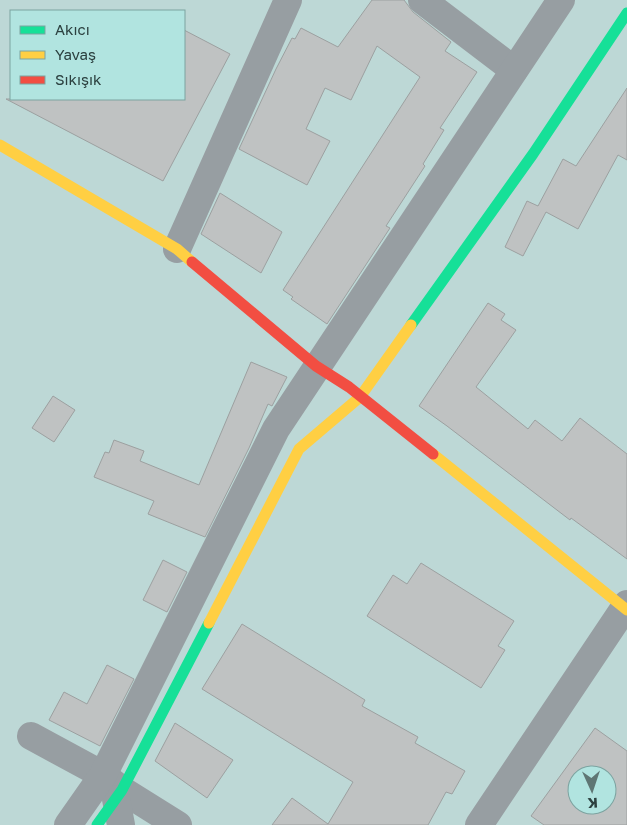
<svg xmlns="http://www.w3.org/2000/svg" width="627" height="825" viewBox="0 0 627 825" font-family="'Golos Text',sans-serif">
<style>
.building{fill:#bfc2c2;stroke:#9ca0a0;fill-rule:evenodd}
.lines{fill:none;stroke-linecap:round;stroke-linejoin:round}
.street{stroke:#979ea2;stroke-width:28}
.fast{stroke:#16e098;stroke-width:11}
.slow{stroke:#ffcf43;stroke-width:11}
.jam{stroke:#f24e42;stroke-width:11}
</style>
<rect width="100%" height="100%" fill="#bdd8d6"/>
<g class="building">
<path d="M 372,0 L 404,0 L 413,12 L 451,42 L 445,51 L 477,72 L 440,128 L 444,130 L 423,164 L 425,166 L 386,226 L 390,228 L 327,324 L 291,299 L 293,297 L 283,290 L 420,77 L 377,46 L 351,100 L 325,88 L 306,129 L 330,141 L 307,185 L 239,149 L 276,69 L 292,38 L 295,39 L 301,28 L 338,47 Z"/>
<path d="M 184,30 L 230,54 L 163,181 L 6,99 L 184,99 Z"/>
<path d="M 627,88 L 627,160 L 618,155 L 578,229 L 546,212 L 523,256 L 505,247 L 527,201 L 538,206 L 563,159 L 576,166 Z"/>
<path d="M 220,193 L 282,232 L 261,273 L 201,234 Z"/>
<path d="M 488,303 L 505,314 L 501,320 L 516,330 L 476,387 L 528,429 L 535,420 L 562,441 L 580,418 L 627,454 L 627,559 L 571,518 L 570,520 L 447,426 L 419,406 Z"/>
<path d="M 251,362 L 287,377 L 272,406 L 268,404 L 249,448 L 205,537 L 148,514 L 154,501 L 94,477 L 105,452 L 109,453 L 114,440 L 144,451 L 140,461 L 199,485 Z"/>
<path d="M 53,396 L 75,410 L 54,442 L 32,428 Z"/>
<path d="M 163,560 L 187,572 L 167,612 L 143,600 Z"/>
<path d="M 421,563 L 514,621 L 498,646 L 505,650 L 481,688 L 367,616 L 393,575 L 407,584 Z"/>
<path d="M 242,624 L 365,700 L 362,706 L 418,737 L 415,743 L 465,771 L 452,794 L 446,792 L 428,825 L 272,825 L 292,798 L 328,824 L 353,782 L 202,689 Z"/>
<path d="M 107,665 L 134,679 L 100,746 L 49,720 L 64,692 L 87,704 Z"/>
<path d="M 175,723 L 233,760 L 207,798 L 155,761 Z"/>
<path d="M 595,728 L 627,751 L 627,825 L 544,825 L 531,816 ZM 577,775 L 607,775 L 607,805 L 577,805 Z"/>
</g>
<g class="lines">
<g class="street">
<path d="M 422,0 L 514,70"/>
<path d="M 177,249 L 288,0"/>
<path d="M 31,736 L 103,775 L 122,790 L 178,825"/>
<path d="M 116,799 L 121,825"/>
<path d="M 68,825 L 103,775 L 276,429 L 561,0"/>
<path d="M 479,825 L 627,604"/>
</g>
<g class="fast">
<path d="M 411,325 L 533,154 L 627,13"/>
<path d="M 97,825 L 122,790 L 209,623"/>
</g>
<g class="slow">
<path d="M 0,145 L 177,249 L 192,262"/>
<path d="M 433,454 L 627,610"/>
<path d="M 209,623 L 299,449 L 360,397 L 411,325"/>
</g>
<path class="jam" d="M 192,262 L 316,366 L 349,387 L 433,454"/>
</g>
<rect x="10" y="10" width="175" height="90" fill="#b1e4e0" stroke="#7ca3a0"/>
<rect x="20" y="26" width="25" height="8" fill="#16e098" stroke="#7ca3a0"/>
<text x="55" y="35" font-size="15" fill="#2c4140">Akıcı</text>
<rect x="20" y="51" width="25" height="8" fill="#ffcf43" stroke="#7ca3a0"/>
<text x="55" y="60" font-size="15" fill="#2c4140">Yavaş</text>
<rect x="20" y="76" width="25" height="8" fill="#f24e42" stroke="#7ca3a0"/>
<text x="55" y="85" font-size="15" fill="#2c4140">Sıkışık</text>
<g transform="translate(592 790) rotate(177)"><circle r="24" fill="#b1e4e0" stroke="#7ca3a0"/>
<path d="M0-4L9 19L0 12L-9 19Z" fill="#5f7674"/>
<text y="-8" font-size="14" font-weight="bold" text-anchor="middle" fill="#2c4140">K</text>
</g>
</svg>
